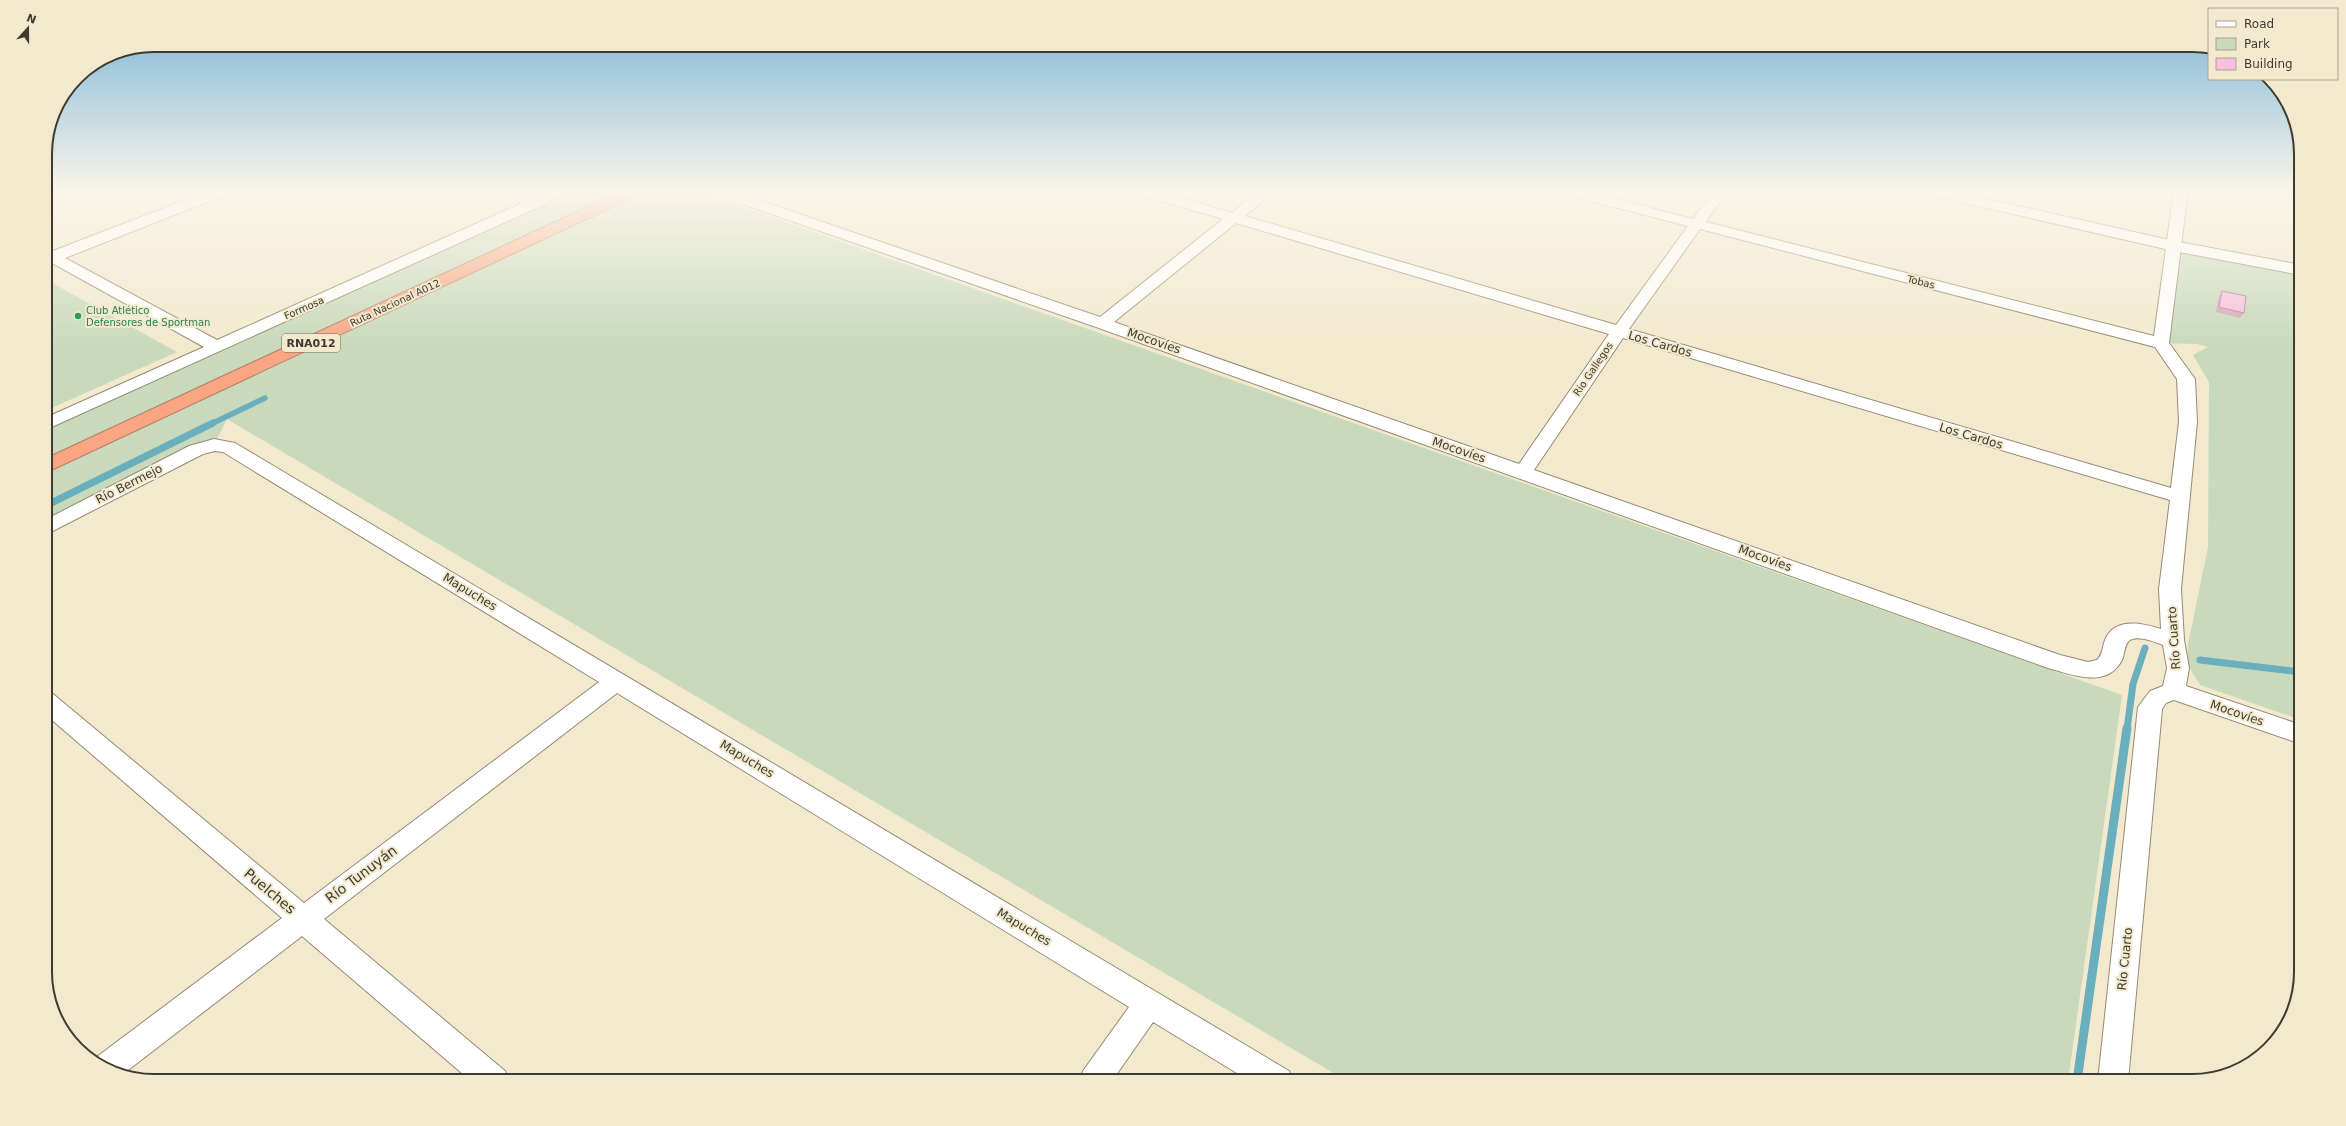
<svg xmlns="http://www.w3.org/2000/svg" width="2346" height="1126" viewBox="0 0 2346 1126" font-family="'DejaVu Sans',sans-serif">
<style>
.green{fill:#c8dabb}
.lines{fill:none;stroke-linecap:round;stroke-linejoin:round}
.stream-far2{stroke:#69afbd;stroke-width:5.5}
.stream-far1{stroke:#69afbd;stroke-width:7}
.stream{stroke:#69afbd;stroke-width:9}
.street-casing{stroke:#958b72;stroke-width:2}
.secondary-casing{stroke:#958b72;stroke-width:2}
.highway-casing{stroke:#b98166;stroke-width:2}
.street{fill:#fff;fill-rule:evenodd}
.secondary{fill:#fff;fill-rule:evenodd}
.highway{fill:#faa683;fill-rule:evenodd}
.wall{fill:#d5a5bd}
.building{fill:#f8c0dc;stroke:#ae869a}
.leisure-dot{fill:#2e9e5b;stroke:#f3e9ce;stroke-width:1.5}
.labels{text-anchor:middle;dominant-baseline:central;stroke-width:4;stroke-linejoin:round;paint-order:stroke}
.far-street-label{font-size:10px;fill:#3f3b30;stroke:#f3e9ce}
.far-leisure-label{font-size:10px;fill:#27864d;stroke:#f3e9ce;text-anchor:start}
.shield{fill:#f3e9ce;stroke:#756f5f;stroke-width:1}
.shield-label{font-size:11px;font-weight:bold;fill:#3f3b30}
.street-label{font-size:12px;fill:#3f3b30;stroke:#f3e9ce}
.near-street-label{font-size:14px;fill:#3f3b30;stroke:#f3e9ce}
.rim{fill:none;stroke:#3f3b30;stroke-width:2}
</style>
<rect width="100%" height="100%" fill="#f3e9ce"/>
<g class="green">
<path d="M 562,190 L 701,190 L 698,191 L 2122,695 L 2068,1081 L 1347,1081 L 227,419 L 214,445 L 45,528 L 45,425 Z"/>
<path d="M 2174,246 L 2301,270 L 2301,720 L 2200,685 L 2187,664 L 2188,645 L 2208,547 L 2209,382 L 2193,355 L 2208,347 L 2197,344 L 2161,343 Z"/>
<path d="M 45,279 L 177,352 L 45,411 Z"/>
</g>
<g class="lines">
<path class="stream-far2" d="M 211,424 L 265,398"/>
<g class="stream-far1">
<path d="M 45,506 L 213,423"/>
<path d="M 2200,660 L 2301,672"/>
<path d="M 2127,729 L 2133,684 L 2145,648"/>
</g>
<path class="stream" d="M 2077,1081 L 2127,728"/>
<g class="street-casing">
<g id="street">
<path d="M 211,190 L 232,190 L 230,193 L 65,258 L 217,340 L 522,203 L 497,190 L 517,190 L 534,197 L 550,190 L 569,190 L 541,206 L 45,430 L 45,418 L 204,347 L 52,263 L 45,265 L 45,248 L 53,251 Z"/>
<path d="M 723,190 L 739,190 L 744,195 L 1100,317 L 1223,219 L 1134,193 L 1132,190 L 1155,190 L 1232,213 L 1260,190 L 1276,190 L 1245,216 L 1616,325 L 1688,226 L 1559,193 L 1557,190 L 1582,190 L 1693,219 L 1714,190 L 1728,190 L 1706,222 L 2154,336 L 2174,190 L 2188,190 L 2169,343 L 2195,379 L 2197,422 L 2181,589 L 2184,640 L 2189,668 L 2186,686 L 2301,725 L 2301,744 L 2174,700 L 2166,703 L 2162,709 L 2128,1081 L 2098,1081 L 2138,707 L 2150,691 L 2163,686 L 2167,668 L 2163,645 C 2154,642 2139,635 2130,640 C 2124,644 2125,654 2122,660 C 2107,689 2073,675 2048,668 L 1096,327 L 734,201 ZM 1236,223 L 1609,334 L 1519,464 L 1114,322 ZM 1700,229 L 2155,347 L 2177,379 L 2179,422 L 2171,488 L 1629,329 ZM 1623,338 L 2170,500 L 2159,589 L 2161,629 C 2143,623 2114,617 2105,640 C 2102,648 2103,654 2097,660 L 2088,662 L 2060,655 L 1534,470 Z"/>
<path d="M 214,439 L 235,443 L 1289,1071 L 1293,1081 L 1250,1081 L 1153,1022 L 1112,1081 L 1079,1081 L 1083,1071 L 1129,1007 L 617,693 L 324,919 L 505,1071 L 509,1081 L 471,1081 L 302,936 L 123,1074 L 106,1070 L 94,1059 L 282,918 L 45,714 L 45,691 L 53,694 L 304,903 L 599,682 L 223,452 L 215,451 L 203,454 L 45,535 L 45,520 L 189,446 Z"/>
</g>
</g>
<g class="secondary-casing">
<path id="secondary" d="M 1919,190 L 1947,190 L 2174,241 L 2301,265 L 2301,275 L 2174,251 L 1926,194 Z"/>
</g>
<g class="highway-casing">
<path id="highway" d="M 624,190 L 644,190 L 642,193 L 45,473 L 45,459 Z"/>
</g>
<use href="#street" class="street"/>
<use href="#secondary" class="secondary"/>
<use href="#highway" class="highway"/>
</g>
<path class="wall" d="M 2222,291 L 2244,313 L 2240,318 L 2216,312 L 2219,296 Z"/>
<path class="building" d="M 2222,291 L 2246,296 L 2244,313 L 2219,307 Z"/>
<linearGradient id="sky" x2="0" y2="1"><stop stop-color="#75b2d7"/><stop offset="0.55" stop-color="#faf5e9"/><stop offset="1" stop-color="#faf5e9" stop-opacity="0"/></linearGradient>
<rect width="2346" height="348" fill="url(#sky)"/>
<circle class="leisure-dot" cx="78" cy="316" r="4"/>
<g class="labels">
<g class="far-street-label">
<text transform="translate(1921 282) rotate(14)">Tobas</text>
<text transform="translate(395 303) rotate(-25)">Ruta Nacional A012</text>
<text transform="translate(304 308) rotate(-24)">Formosa</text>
<text transform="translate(1593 369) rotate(-56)">Rio Gallegos</text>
</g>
<g class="far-leisure-label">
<text x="86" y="310">Club Atlético<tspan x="86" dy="12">Defensores de Sportman</tspan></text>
</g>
<rect class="shield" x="282" y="334" width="58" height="18" rx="3"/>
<g class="shield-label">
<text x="311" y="343">RNA012</text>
</g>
<g class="street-label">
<text transform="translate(1154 341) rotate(19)">Mocovíes</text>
<text transform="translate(1660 344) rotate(16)">Los Cardos</text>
<text transform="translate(1971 436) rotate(16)">Los Cardos</text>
<text transform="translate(1459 450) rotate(19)">Mocovíes</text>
<text transform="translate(129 484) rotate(-27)">Río Bermejo</text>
<text transform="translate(1765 558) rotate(20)">Mocovíes</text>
<text transform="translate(470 592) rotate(31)">Mapuches</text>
<text transform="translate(2174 638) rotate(-94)">Río Cuarto</text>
<text transform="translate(2237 713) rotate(19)">Mocovíes</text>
<text transform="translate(747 759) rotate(31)">Mapuches</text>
<text transform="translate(1024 927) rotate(31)">Mapuches</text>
<text transform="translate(2125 959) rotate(-84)">Río Cuarto</text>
</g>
<g class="near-street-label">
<text transform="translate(361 874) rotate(-37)">Río Tunuyán</text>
<text transform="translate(270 891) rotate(40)">Puelches</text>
</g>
</g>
<path d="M0 0H2346V1126H0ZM154 52H2192A102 102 0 0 1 2294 154V972A102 102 0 0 1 2192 1074H154A102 102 0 0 1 52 972V154A102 102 0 0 1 154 52Z" fill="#f3e9ce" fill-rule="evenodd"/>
<path class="rim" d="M154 52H2192A102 102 0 0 1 2294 154V972A102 102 0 0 1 2192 1074H154A102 102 0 0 1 52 972V154A102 102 0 0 1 154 52Z"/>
<rect x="2208" y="8" width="130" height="72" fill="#f3e9ce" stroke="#aba38f"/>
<rect x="2216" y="21" width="20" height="6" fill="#ffffff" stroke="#aba38f"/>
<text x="2244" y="28" font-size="12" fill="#3f3b30">Road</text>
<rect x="2216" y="38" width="20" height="12" fill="#c8dabb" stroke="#aba38f"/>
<text x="2244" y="48" font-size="12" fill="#3f3b30">Park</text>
<rect x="2216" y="58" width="20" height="12" fill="#f8c0dc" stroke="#aba38f"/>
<text x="2244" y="68" font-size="12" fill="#3f3b30">Building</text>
<g transform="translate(28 28) rotate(21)" stroke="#f3e9ce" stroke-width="3" paint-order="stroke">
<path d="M0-3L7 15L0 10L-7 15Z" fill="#3f3b30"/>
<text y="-6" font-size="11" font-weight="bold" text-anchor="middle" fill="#3f3b30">N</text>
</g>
</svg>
